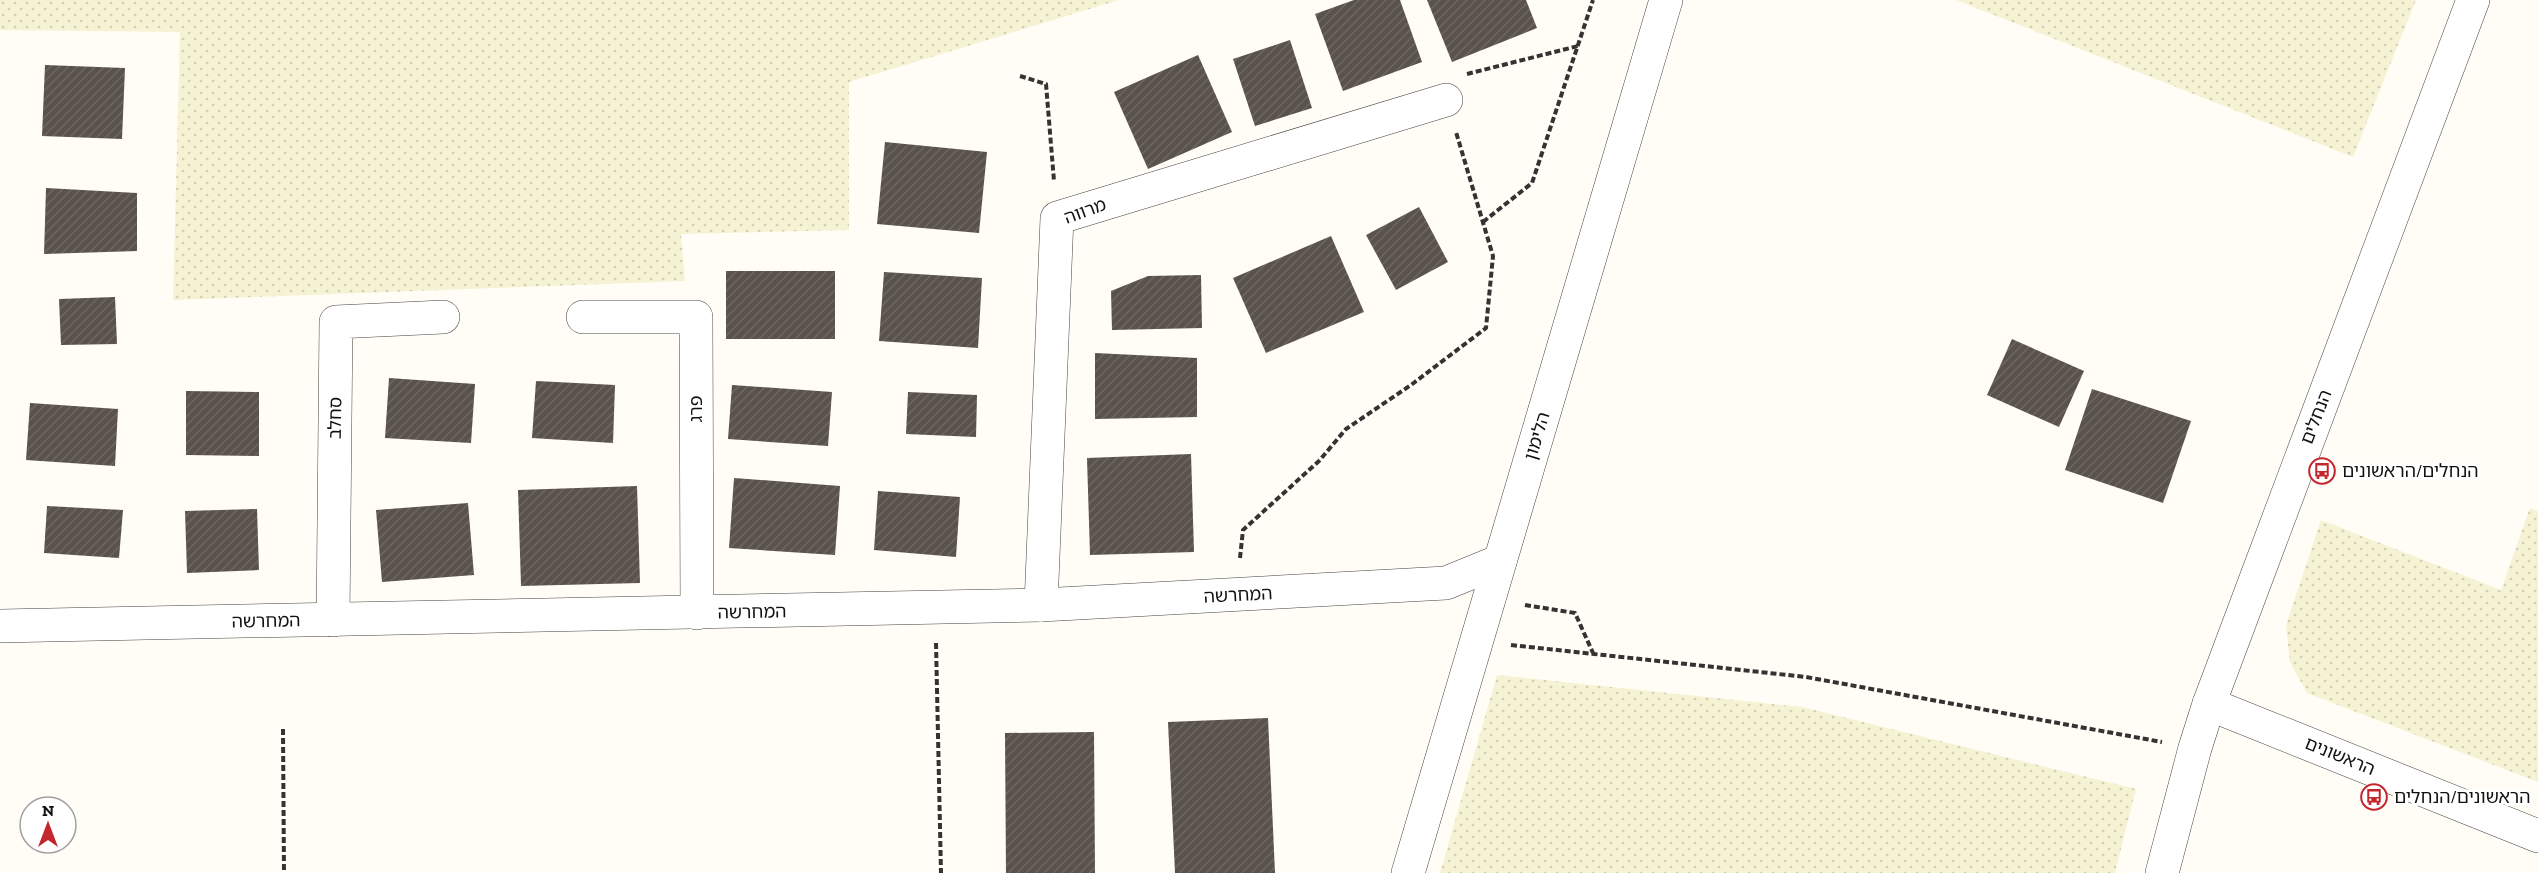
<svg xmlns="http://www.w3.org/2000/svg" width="2538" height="873" viewBox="0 0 2538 873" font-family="'Zilla Slab','Noto Sans Hebrew',serif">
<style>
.farmland{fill:url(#farmland-dots)}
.building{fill:url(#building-hatch)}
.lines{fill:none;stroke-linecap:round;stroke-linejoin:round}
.street-casing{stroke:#444;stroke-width:34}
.path{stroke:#333;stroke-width:4;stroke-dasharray:6 3;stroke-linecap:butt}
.street{stroke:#fff;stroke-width:33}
.labels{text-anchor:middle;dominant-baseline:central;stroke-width:6;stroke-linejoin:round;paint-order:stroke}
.street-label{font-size:18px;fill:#111;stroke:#fff}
.poi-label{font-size:18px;fill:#111;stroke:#fff;text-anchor:start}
</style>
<defs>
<pattern id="farmland-dots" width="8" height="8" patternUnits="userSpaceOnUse" patternTransform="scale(1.5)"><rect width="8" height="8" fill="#f6f3d4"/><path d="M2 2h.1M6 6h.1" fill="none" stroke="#d2cfb5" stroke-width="1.8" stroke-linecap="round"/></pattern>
<pattern id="building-hatch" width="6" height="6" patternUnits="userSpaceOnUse" patternTransform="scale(1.5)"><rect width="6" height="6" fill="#5a524d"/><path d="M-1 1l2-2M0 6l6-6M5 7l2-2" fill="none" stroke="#6d6662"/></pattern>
</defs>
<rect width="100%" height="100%" fill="#fffdf5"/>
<g class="farmland">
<path d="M 0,0 L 1119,0 L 849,82 L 849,230 L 681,234 L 685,281 L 173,300 L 180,32 L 0,30 Z"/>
<path d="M 1956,0 L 2416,0 L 2353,157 Z"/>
<path d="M 2530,508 L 2538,511 L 2538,782 L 2307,693 L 2290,662 L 2286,625 L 2321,520 L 2501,590 Z"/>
<path d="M 1497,675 L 1802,707 L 2136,789 L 2115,873 L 1440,873 Z"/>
</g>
<g class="building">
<path d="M 1354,0 L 1400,0 L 1422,62 L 1343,91 L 1315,14 Z"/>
<path d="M 1427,0 L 1526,0 L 1537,28 L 1452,62 Z"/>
<path d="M 1290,40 L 1312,108 L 1255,126 L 1233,59 Z"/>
<path d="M 1198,55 L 1232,132 L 1148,169 L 1114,92 Z"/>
<path d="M 45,65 L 125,68 L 122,139 L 42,136 Z"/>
<path d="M 885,142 L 987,152 L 979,233 L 877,224 Z"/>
<path d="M 46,188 L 137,193 L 137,251 L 44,254 Z"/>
<path d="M 1419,207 L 1448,262 L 1396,290 L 1366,235 Z"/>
<path d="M 1331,236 L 1364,312 L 1266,353 L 1233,278 Z"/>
<rect x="726" y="271" width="109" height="68"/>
<path d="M 884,272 L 982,278 L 978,348 L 879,341 Z"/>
<path d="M 1201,275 L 1202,328 L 1112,330 L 1111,291 L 1148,276 Z"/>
<path d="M 115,297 L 117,344 L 61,345 L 59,299 Z"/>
<path d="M 2012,339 L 2084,371 L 2059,427 L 1987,395 Z"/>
<path d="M 1095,353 L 1197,358 L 1197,417 L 1095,419 Z"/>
<path d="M 389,378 L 475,384 L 471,443 L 385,438 Z"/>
<path d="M 536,381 L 615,385 L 613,443 L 532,438 Z"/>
<path d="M 732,385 L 832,392 L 828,446 L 728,439 Z"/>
<path d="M 2092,389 L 2191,421 L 2163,503 L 2065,470 Z"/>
<path d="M 186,391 L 259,392 L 259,456 L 186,455 Z"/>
<path d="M 908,392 L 977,395 L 976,437 L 906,434 Z"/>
<path d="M 30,403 L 118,409 L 115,466 L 26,460 Z"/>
<path d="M 1191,454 L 1194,552 L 1090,555 L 1087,458 Z"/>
<path d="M 734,478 L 840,486 L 835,555 L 729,548 Z"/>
<path d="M 637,486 L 640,583 L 521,586 L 518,490 Z"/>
<path d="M 878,491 L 960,497 L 956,557 L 874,550 Z"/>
<path d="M 468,503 L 474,575 L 382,582 L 376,510 Z"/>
<path d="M 47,506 L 123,510 L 119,558 L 44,553 Z"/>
<path d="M 257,509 L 259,570 L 187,573 L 185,511 Z"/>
<path d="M 1268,718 L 1275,873 L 1175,873 L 1168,722 Z"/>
<path d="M 1094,732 L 1095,873 L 1006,873 L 1005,733 Z"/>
</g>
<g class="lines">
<g class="street-casing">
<g id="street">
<path d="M 583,317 L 696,317 L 697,613"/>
<path d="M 1041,605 L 1057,218 L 1446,100"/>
<path d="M 333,620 L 336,322 L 443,317"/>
<path d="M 0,626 L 1041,605 L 1446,583 L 1500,561"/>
<path d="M 2209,704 L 2538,836"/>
<path d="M 1408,873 L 1666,0"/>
<path d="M 2162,873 L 2195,748 L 2209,704 L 2473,0"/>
</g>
</g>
<g class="path">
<path d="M 1467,74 L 1578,46"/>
<path d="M 1020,76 L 1046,84 L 1054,181"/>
<path d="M 1483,222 L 1532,183 L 1593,0"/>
<path d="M 1240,558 L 1243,530 L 1319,461 L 1346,429 L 1411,385 L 1486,328 L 1493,256 L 1456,132"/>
<path d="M 1525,605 L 1575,613 L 1593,653"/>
<path d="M 936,643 L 941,873"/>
<path d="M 1511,645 L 1806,677 L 2162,742"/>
<path d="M 283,729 L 284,873"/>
</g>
<use href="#street" class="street"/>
</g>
<defs>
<g id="bus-ring" transform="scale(1.35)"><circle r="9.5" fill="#fff" stroke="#c4262e" stroke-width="1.5"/><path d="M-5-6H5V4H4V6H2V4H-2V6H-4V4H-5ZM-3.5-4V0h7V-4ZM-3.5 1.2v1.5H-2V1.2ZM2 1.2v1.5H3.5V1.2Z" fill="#c4262e"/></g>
</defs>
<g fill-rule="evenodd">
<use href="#bus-ring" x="2322" y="471"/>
<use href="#bus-ring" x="2374" y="797"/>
</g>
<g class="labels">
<g class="street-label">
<text transform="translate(1085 211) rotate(-20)">מרווה</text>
<text transform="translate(696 409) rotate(-90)">פרג</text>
<text transform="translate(2316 417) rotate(-69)">הנחלים</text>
<text transform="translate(335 418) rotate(-89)">סחלב</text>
<text transform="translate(1537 436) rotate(-73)">הלימון</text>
<text transform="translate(1238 595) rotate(-3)">המחרשה</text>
<text transform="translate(752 612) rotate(-1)">המחרשה</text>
<text transform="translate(266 621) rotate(-1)">המחרשה</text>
<text transform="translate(2340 756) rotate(22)">הראשונים</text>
</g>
<g class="poi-label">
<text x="2342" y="471">הנחלים/הראשונים</text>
<text x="2394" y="797">הראשונים/הנחלים</text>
</g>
</g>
<g transform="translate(48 825)"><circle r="28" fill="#ffffff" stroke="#a0a0a0" stroke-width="1.5"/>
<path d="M0-4.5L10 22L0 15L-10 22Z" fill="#c4262e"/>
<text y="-9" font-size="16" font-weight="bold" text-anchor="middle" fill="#111111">N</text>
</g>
</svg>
